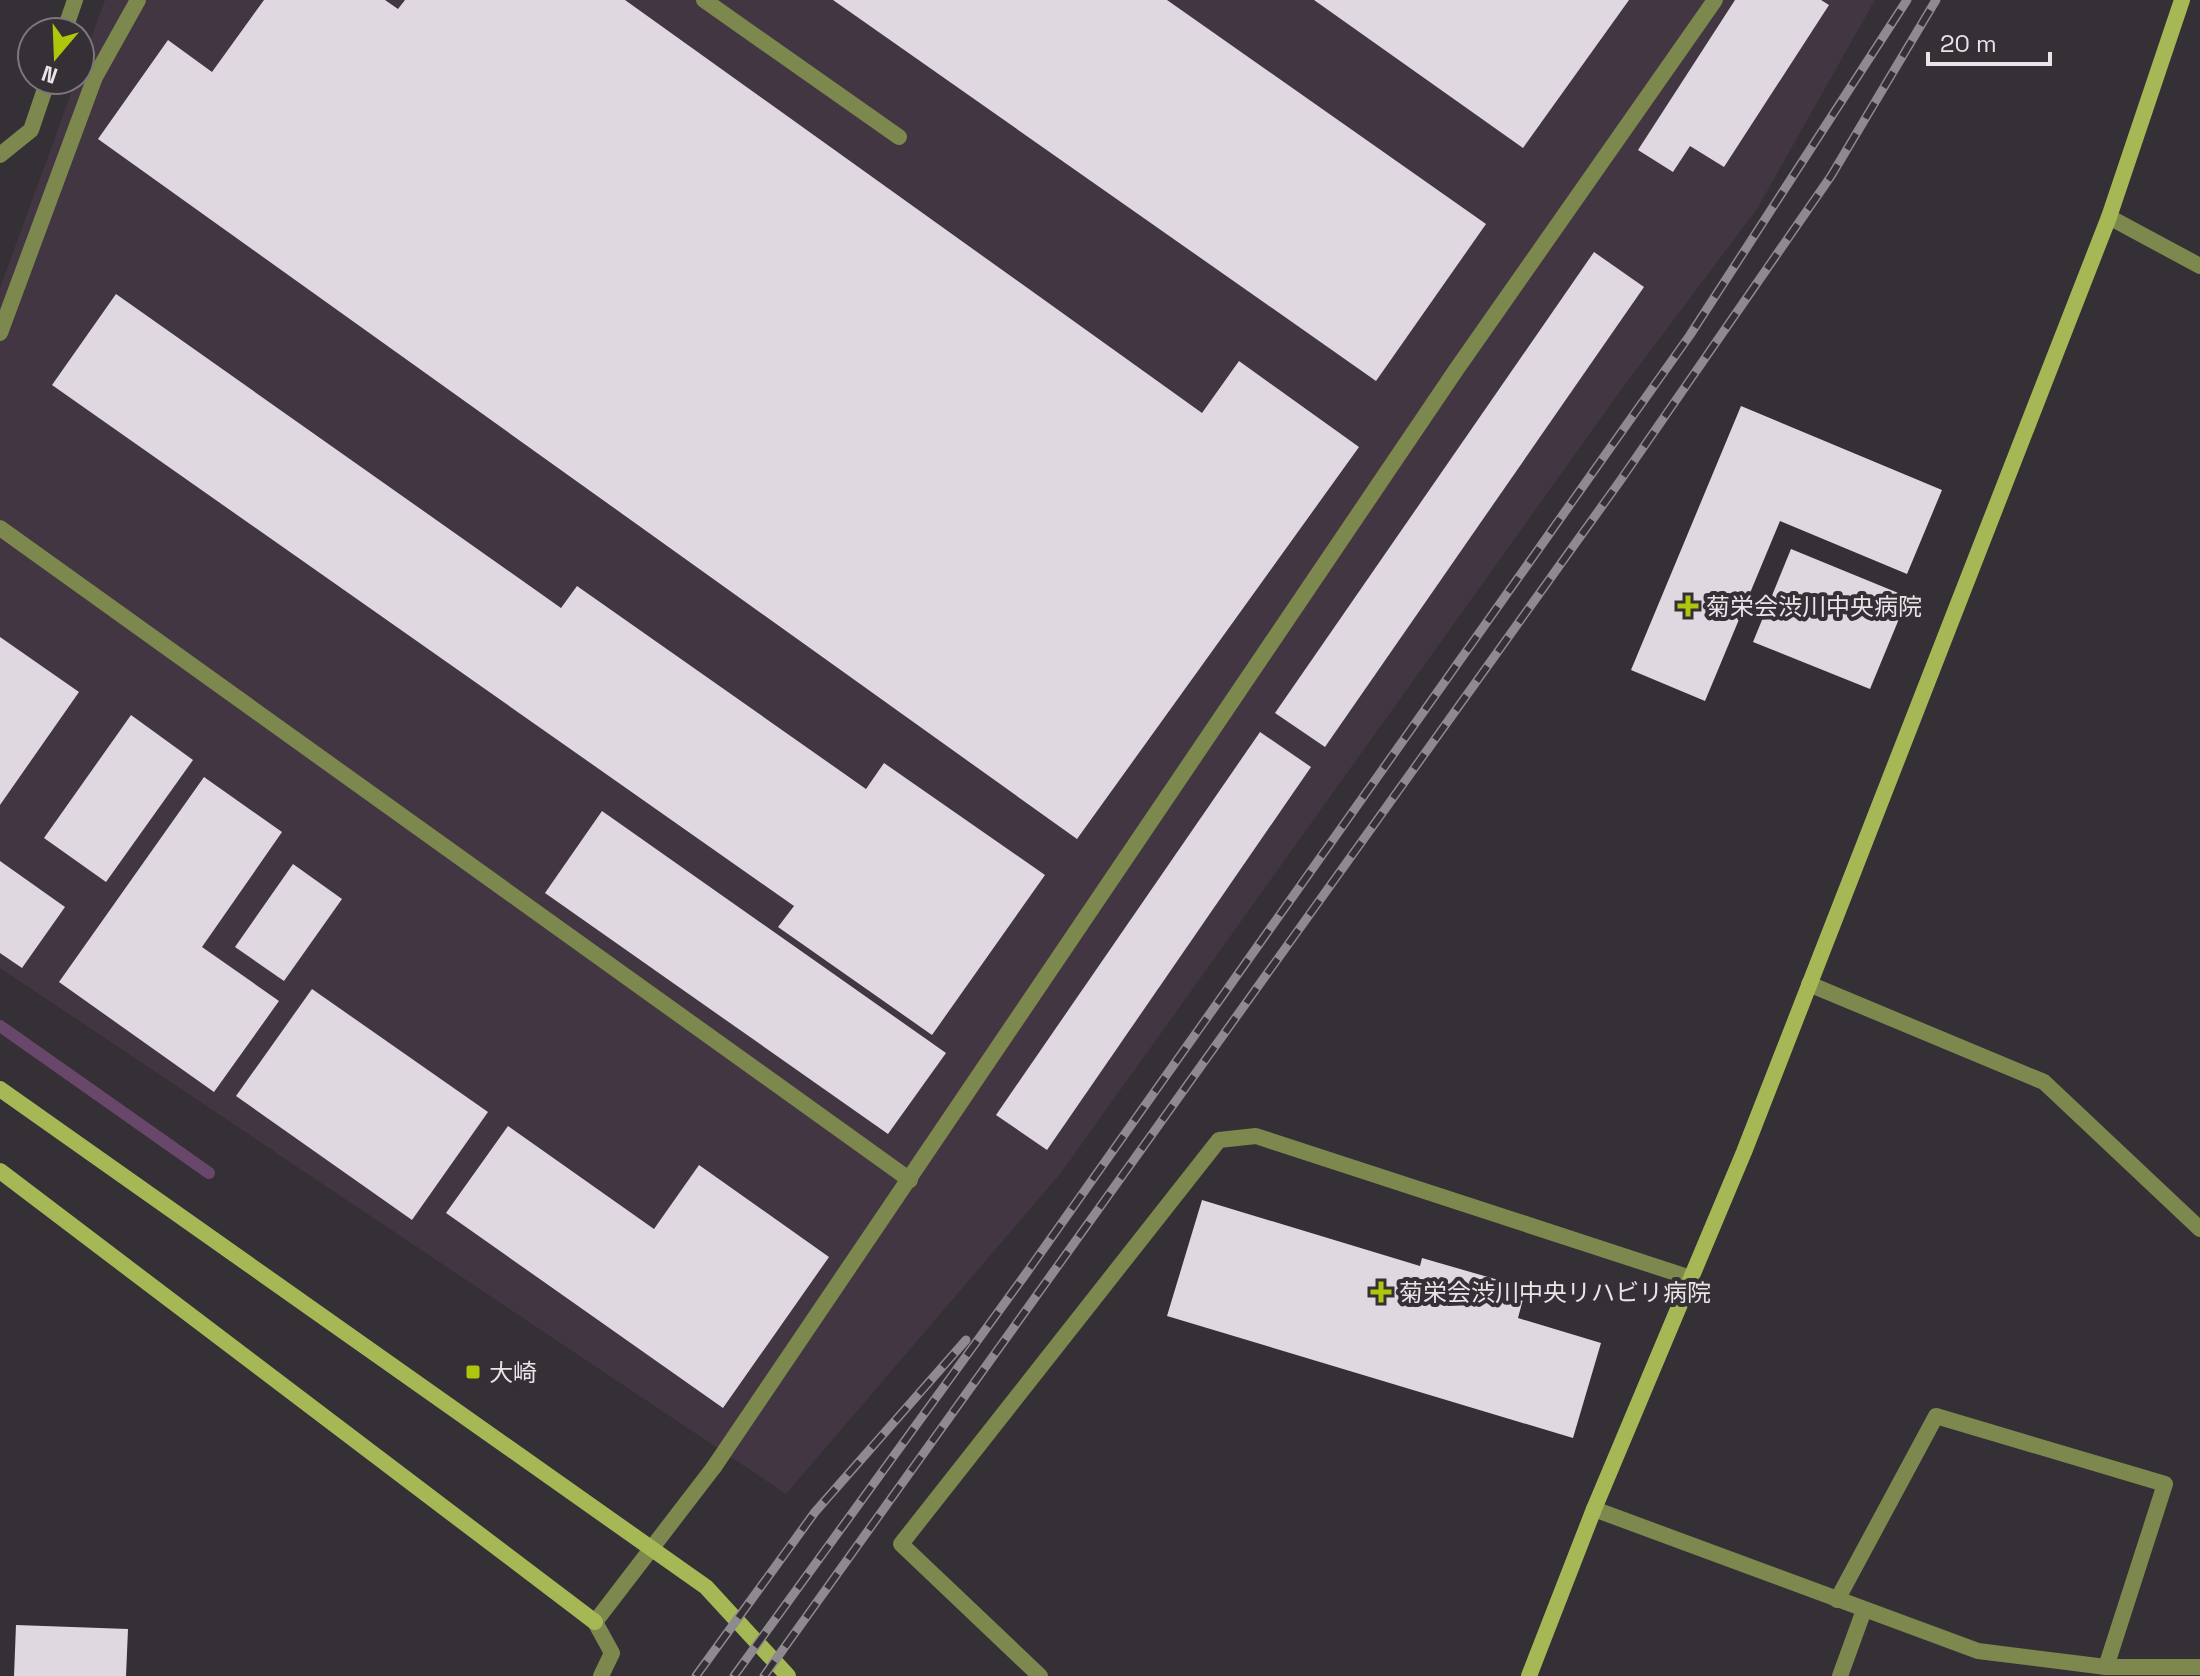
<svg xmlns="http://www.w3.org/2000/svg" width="2200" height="1676" viewBox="0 0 2200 1676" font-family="'Space Grotesk','Noto Sans JP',sans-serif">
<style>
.built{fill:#413641}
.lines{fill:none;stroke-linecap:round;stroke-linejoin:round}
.stream{stroke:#69476b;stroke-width:12}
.building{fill:#e0d8e0}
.lane{stroke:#7c884d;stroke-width:16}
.street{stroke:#7c884d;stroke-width:16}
.secondary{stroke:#a6b856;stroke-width:16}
.rail-casing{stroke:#8f8a8f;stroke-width:9}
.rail{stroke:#352f36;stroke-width:6;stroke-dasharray:18;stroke-linecap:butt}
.poi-dot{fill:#aec60b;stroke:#352f36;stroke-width:3}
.labels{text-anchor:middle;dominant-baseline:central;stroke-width:8;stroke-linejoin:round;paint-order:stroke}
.poi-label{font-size:24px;fill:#e8e4e8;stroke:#352f36;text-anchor:start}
</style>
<rect width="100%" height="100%" fill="#352f36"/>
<path class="built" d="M 105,0 L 1875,0 L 1757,209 L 1618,394 L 1061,1173 L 786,1494 L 0,968 L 0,288 L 76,80 L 80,80 L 80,69 Z"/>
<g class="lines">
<path class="stream" d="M 0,1026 L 209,1173"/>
</g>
<g class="building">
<path d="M 264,0 L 385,0 L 398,9 L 405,0 L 625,0 L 1202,413 L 1239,361 L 1359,447 L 1077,839 L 98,139 L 168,40 L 212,72 Z"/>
<path d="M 833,0 L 1167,0 L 1486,224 L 1376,381 Z"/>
<path d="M 1314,0 L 1629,0 L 1523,148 Z"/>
<path d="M 1735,0 L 1821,0 L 1829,5 L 1724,167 L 1690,146 L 1673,172 L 1638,150 Z"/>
<path d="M 1594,252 L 1644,287 L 1325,747 L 1275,713 Z"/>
<path d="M 116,294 L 561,608 L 577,586 L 866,789 L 884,763 L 1045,875 L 932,1035 L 778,927 L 794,906 L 52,385 Z"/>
<path d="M 1741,406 L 1942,490 L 1907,574 L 1780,521 L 1705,701 L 1631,670 Z"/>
<path d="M 1791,549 L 1908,597 L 1870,689 L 1753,642 Z"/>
<path d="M 0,637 L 79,692 L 0,805 Z"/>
<path d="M 131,715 L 193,760 L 106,882 L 44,838 Z"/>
<path d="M 1260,732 L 1311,767 L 1047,1150 L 996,1115 Z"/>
<path d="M 204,777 L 282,832 L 202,947 L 279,1001 L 214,1092 L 59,982 Z"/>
<path d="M 602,811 L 946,1053 L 888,1134 L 545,893 Z"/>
<path d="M 0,861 L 65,907 L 22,968 L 0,953 Z"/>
<path d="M 293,864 L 342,899 L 284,981 L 235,947 Z"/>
<path d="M 312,989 L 488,1112 L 412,1220 L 236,1096 Z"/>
<path d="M 508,1126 L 654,1229 L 699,1165 L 829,1257 L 723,1408 L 446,1213 Z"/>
<path d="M 1202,1200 L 1420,1266 L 1422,1258 L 1526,1288 L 1518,1318 L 1601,1343 L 1573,1438 L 1167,1316 Z"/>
<path d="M 16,1625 L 128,1629 L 126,1676 L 14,1676 Z"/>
</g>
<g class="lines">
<g class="lane">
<path d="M 704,0 L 899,137"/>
<path d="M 64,32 L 75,0"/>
<path d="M 0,155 L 31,130 L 48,80"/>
<path d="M 0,333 L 95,77 L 138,0"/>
<path d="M 0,528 L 910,1180"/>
<path d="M 1809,984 L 2044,1082 L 2200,1229"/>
<path d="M 714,1467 L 1456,370 L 1715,0"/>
<path d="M 595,1622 L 612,1653 L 601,1676"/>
</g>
<g class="street">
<path d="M 2109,217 L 2200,266"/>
<path d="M 1594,1509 L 1978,1651 L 2106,1667 L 2200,1667"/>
<path d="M 1837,1600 L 1936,1416 L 2165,1484 L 2106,1667"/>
<path d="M 595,1622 L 714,1467"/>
<path d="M 1040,1676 L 901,1544 L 1219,1140 L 1256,1136 L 1691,1278"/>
<path d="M 1840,1676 L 1864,1610"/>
</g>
<g class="secondary">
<path d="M 0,1089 L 706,1587 L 788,1676"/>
<path d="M 0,1171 L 595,1622"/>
<path d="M 1529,1676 L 1594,1509 L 1744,1152 L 2109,217 L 2182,0"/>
</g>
<g class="rail-casing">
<g id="rail">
<path d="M 696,1676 L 815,1512 L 966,1340"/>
<path d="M 734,1676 L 1025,1275 L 1690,335 L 1907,0"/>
<path d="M 764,1676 L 1620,481 L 1831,176 L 1936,0"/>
</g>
</g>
<use href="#rail" class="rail"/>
</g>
<g class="poi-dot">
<path d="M1684 594h8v8h8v8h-8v8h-8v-8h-8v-8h8z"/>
<path d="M1377 1280h8v8h8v8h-8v8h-8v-8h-8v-8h8z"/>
<rect x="465" y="1364" width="16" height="16" rx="4"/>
</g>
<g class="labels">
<g class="poi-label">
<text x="1706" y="606">菊栄会渋川中央病院</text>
<text x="1399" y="1292">菊栄会渋川中央リハビリ病院</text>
<text x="489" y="1372">大崎</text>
</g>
</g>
<g transform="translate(56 56) rotate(199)"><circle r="38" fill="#352f36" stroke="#7d777d" stroke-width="2"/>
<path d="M0-6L14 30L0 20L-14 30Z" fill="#aec60b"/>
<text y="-12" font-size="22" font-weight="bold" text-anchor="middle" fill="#e8e4e8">N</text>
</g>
<path d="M1928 52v12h122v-12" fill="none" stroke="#e8e4e8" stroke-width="4"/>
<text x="1940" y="52" font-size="24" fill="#e8e4e8" stroke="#352f36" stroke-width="6" paint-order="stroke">20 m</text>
</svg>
